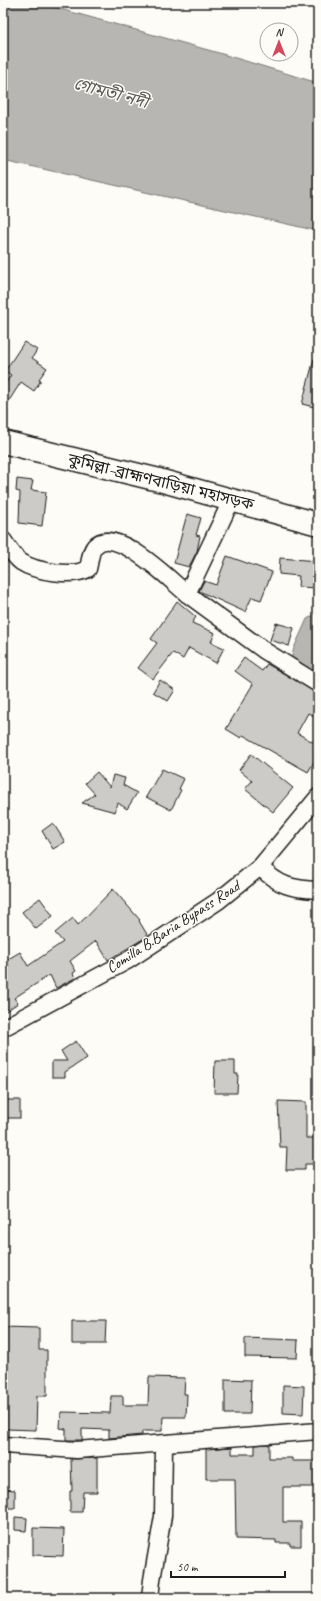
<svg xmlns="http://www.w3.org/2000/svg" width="321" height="1601" viewBox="0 0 321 1601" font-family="Caveat,'Noto Sans Bengali',sans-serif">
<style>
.water{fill:#b7b6b2;stroke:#797876}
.building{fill:#cccbc8;stroke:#1c1c1c}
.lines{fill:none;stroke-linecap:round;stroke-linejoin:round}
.street-casing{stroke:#1c1c1c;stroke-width:19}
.highway-casing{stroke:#1c1c1c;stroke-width:25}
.street{stroke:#fdfcf7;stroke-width:16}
.highway{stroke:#fdfcf7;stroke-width:22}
.labels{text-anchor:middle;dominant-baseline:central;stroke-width:3;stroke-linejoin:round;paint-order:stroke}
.street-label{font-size:16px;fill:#1c1c1c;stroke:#fdfcf7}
.water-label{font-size:17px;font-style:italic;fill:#5a5a58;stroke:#fdfcf7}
</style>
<rect width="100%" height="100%" fill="#fdfcf7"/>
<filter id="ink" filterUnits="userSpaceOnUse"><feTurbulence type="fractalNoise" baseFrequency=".025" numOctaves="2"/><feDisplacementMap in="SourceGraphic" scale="8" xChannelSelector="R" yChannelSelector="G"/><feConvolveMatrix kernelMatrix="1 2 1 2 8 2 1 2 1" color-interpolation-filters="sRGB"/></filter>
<g filter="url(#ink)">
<g class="water">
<path d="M 3,3 L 39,3 L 219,53 L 318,83 L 318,231 L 3,160 Z"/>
<path d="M 318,613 L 318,676 L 291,659 L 294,648 L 307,619 Z"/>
</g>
<g class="building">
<path d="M 24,342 L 37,350 L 32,358 L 47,368 L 39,379 L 41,380 L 34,391 L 21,382 L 3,410 L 3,387 L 11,375 L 5,371 Z"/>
<path d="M 314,359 L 318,359 L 318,408 L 302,404 Z"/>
<path d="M 17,479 L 33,481 L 31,490 L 46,492 L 42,526 L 19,523 L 20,492 L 16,491 Z"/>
<path d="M 187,514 L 201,518 L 196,535 L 200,536 L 197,551 L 189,567 L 174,563 Z"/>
<path d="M 227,556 L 272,572 L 261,600 L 252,597 L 245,612 L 199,591 L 204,581 L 216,585 Z"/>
<path d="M 280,558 L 318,561 L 318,588 L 298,587 L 299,576 L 279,574 Z"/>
<path d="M 177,601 L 196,617 L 192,623 L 215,633 L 211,642 L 224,648 L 216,663 L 189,648 L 183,659 L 173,653 L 153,679 L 138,668 L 157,643 L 151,639 Z"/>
<path d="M 276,623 L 294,628 L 289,646 L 270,640 Z"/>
<path d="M 244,658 L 262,671 L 267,664 L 318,693 L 318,718 L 308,713 L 297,733 L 318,745 L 318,755 L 308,772 L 243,735 L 241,738 L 226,729 L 253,684 L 235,671 Z"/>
<path d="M 160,680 L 175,690 L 168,701 L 153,692 Z"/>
<path d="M 251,754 L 293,788 L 273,812 L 245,789 L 252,781 L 239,770 Z"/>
<path d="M 162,769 L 184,779 L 179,789 L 181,790 L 171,810 L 146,797 Z"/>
<path d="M 97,772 L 110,787 L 113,775 L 125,778 L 123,785 L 137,793 L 127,809 L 118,803 L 115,812 L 82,803 L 95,794 L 85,783 Z"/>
<path d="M 53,823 L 65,842 L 53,849 L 42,831 Z"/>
<path d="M 113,889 L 140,920 L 139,921 L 148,936 L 108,960 L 96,941 L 70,961 L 76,971 L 73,973 L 75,978 L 56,988 L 50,975 L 14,998 L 18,1003 L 3,1013 L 3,962 L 20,952 L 28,966 L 63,942 L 55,933 L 73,918 L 78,925 Z"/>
<path d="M 40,898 L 53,916 L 36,929 L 22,912 Z"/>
<path d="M 76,1041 L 87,1058 L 65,1072 L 65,1077 L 52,1077 L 52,1061 L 67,1061 L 61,1051 Z"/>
<path d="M 215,1061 L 235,1061 L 235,1074 L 238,1074 L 237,1093 L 214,1093 Z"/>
<rect x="3" y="1100" width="17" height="18"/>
<path d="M 278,1101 L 306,1102 L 306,1138 L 318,1138 L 318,1151 L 316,1151 L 316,1164 L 305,1164 L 305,1170 L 286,1170 L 287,1147 L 280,1147 Z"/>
<path d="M 72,1321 L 106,1321 L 105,1344 L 72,1344 Z"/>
<path d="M 3,1327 L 39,1328 L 39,1350 L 47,1350 L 47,1396 L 37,1396 L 36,1430 L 6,1429 L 7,1378 L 3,1378 Z"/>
<path d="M 245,1338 L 298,1340 L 297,1358 L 245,1357 Z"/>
<path d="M 149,1377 L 185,1378 L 184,1394 L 187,1394 L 186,1417 L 163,1417 L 162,1431 L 142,1431 L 142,1435 L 109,1438 L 109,1430 L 82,1429 L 82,1440 L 66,1440 L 66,1429 L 60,1428 L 61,1412 L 110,1413 L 111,1396 L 123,1396 L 123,1405 L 148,1405 Z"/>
<path d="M 225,1379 L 251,1380 L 250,1414 L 225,1414 Z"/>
<path d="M 283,1385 L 304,1386 L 303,1414 L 283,1413 Z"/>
<path d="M 269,1444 L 269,1458 L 292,1458 L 292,1461 L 318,1461 L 318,1487 L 283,1487 L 283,1522 L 301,1522 L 301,1546 L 290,1546 L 290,1543 L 276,1543 L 276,1540 L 236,1539 L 235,1479 L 206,1479 L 206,1449 L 232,1447 L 232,1454 L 255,1454 L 255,1445 Z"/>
<path d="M 97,1458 L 97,1492 L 83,1492 L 82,1512 L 70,1512 L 70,1491 L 72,1491 L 71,1459 Z"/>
<path d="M 3,1489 L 15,1490 L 15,1508 L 3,1508 Z"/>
<path d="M 15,1517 L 27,1518 L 26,1531 L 15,1530 Z"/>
<path d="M 33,1528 L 64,1529 L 63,1556 L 33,1555 Z"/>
</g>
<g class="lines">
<g class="street-casing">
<g id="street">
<path d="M 232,499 L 187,594 L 265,651 L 318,684"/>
<path d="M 3,540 C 8,547 14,557 21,562 C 36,572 73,577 88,569 C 90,562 90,551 95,546 C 115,524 170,580 187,594"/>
<path d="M 260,867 C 279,886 292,889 318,890"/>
<path d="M 3,1028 L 127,961 L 218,901 L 260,867 L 318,797"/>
<path d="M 3,1445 L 77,1450 L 318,1431"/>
<path d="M 150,1598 L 152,1580 L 163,1516 L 164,1444"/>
</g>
</g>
<g class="highway-casing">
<path id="highway" d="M 3,442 L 159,480 L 318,524"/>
</g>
<use href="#street" class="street"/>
<use href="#highway" class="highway"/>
</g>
</g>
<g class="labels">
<g class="street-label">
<text transform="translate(161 482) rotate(14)">কুমিল্লা–ব্রাহ্মণবাড়িয়া মহাসড়ক</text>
<text transform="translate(173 927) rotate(-33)">Comilla B.Baria Bypass Road</text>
</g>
<g class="water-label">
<text transform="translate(111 93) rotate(15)">গোমতী নদী</text>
</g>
</g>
<rect width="321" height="1601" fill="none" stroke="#fdfcf7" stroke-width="16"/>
<rect x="8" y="8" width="305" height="1585" fill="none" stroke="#1c1c1c" stroke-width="1.5" filter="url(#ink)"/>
<g transform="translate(279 42)"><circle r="19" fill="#fdfcf7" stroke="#a3a29f"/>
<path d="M0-3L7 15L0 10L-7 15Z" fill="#d1495b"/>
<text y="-6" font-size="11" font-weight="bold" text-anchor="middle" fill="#1c1c1c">N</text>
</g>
<path d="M171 1571v6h114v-6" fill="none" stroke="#1c1c1c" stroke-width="2"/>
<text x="177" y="1571" font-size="12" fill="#1c1c1c" stroke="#fdfcf7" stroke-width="3" paint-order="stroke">50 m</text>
</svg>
